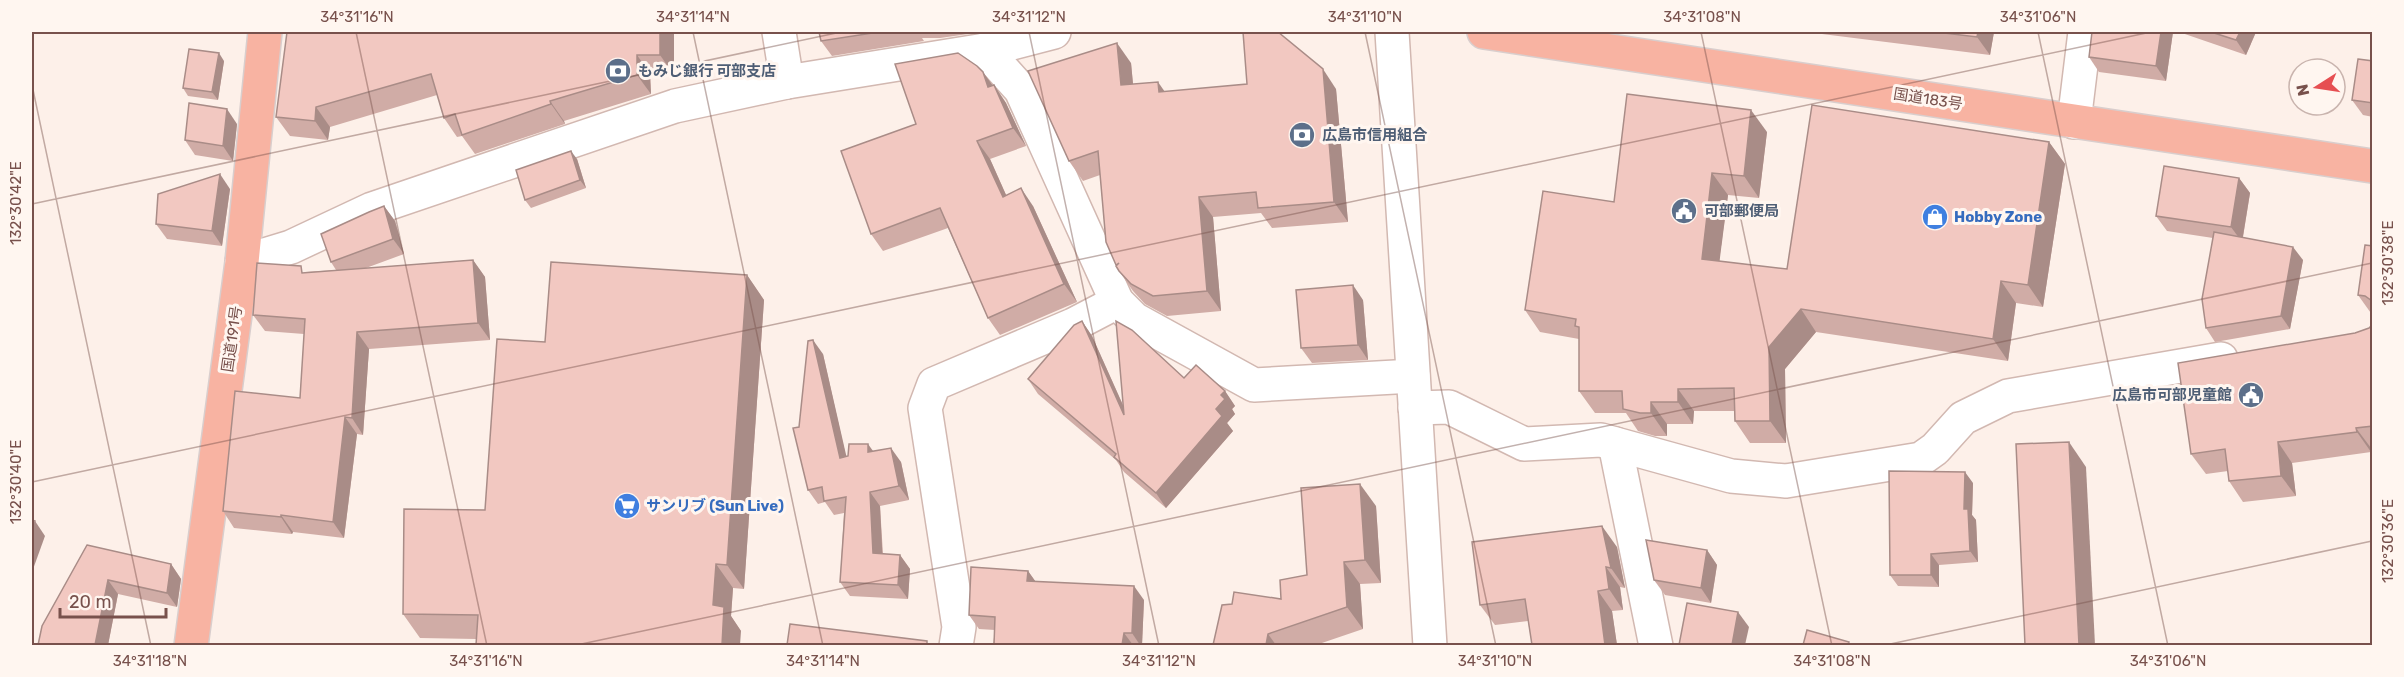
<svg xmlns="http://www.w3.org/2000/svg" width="2404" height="677" viewBox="0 0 2404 677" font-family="Rubik,'Noto Sans JP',sans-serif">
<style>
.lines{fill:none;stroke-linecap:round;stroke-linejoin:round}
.minor-casing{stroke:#d2b8b1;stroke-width:36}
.tertiary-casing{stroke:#d2b8b1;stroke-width:36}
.trunk-casing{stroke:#d9cecd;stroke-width:36}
.minor{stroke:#fff;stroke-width:33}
.tertiary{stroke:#fff;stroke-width:33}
.trunk{stroke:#f8b3a2;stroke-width:33}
.wall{fill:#d0aca6}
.shaded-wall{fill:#a98c87}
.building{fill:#f2c8c1;stroke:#a98c87;stroke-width:1.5}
.ticks{fill:none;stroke:#78514c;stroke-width:1.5;stroke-opacity:0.45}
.labels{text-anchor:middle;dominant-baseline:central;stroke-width:6;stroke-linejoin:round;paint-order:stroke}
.service-label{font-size:15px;font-weight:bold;fill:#4e5e75;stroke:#fff6f0;text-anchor:start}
.street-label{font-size:15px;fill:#78514c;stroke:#fff6f0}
.shop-label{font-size:15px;font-weight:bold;fill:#366cbe;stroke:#fff6f0;text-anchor:start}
.neatline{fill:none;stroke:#78514c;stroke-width:2}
.ticks-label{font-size:15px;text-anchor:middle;fill:#78514c}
</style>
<rect width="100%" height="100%" fill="#fdf0e9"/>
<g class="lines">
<g class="minor-casing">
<g id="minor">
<path d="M 779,32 L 787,82"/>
<path d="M 985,50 L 1021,90 L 1117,302 L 1134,319 L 1254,385 L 1413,376"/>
<path d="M 2074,122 L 2085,32"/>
<path d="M 242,262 L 291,247 L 372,209 L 675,106 L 787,82 L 985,50 L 1054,32"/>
<path d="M 1415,408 L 1449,407 L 1524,444 L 1601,440 L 1731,476 L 1786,481 L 1921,459 L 1935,449 L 1963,418 L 2008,396 L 2221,359"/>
<path d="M 1615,444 L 1656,646"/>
<path d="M 956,646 L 959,627 L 925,408 L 934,384 L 1073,325 L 1117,302"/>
</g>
</g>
<g class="tertiary-casing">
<path id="tertiary" d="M 1392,32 L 1430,646"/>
</g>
<g class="trunk-casing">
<g id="trunk">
<path d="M 1484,32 L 2372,166"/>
<path d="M 191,646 L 242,262 L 265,32"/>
</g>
</g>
<use href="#minor" class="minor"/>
<use href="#tertiary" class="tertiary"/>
<use href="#trunk" class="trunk"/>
</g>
<g class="wall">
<path d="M 287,32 L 674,32 L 674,75 L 650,74 L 651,94 L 564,121 L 565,124 L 475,154 L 462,136 L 457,137 L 444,118 L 437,95 L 330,127 L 328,140 L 290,136 L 276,117 Z"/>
<path d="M 819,32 L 982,32 L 940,38 L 922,38 L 924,41 L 832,56 L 821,41 Z"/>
<path d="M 1806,32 L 1994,32 L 1990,55 Z"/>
<path d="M 2092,32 L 2173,32 L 2166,81 L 2099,72 L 2089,57 Z"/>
<path d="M 2179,32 L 2256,32 L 2246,55 Z"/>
<path d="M 224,61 L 218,100 L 188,96 L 183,88 Z"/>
<path d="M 2373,61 L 2373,117 L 2363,115 L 2352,100 Z"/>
<path d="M 1131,63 L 1133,84 L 1164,92 L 1336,89 L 1348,222 L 1272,228 L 1261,213 L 1213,217 L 1221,311 L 1167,316 L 1145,304 L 1133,291 L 1119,271 L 1106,242 L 1100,175 L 1083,181 L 1069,161 Z"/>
<path d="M 994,85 L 1006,103 L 1026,146 L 990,159 L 1006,195 L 1033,206 L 1077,302 L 1000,335 L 988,318 L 948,228 L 883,251 L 871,234 L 916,124 Z"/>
<path d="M 237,124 L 233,161 L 195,155 L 185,140 Z"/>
<path d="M 1767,132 L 1759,198 L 1728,195 L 1719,261 L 1787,269 L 2049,142 L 2065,164 L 2043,307 L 2016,303 L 2008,361 L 1816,332 L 1785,369 L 1786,443 L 1750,443 L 1735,421 L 1734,411 L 1694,411 L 1693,424 L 1667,424 L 1667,436 L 1655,436 L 1638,431 L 1626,413 L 1595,413 L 1579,391 L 1579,339 L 1540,332 L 1525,310 L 1614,202 Z"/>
<path d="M 577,159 L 586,188 L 531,208 L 525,200 Z"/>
<path d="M 2239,178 L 2250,193 L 2243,237 L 2303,260 L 2290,329 L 2215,342 L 2206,328 L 2213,238 L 2167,231 L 2156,216 Z"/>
<path d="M 230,189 L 222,246 L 167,239 L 156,224 Z"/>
<path d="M 384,206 L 395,221 L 404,254 L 366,268 L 473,260 L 485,277 L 490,340 L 369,349 L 363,435 L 357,434 L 344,538 L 293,532 L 292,534 L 234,528 L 223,511 L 300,398 L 304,334 L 265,331 L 253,315 L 305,272 L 336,270 L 331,262 Z"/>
<path d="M 2373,246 L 2373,316 L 2358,295 Z"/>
<path d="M 747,275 L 764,300 L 744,589 L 733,588 L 731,616 L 741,631 L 476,639 L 420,638 L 403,614 L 485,510 L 545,342 Z"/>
<path d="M 1363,300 L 1368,360 L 1312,363 L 1301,348 Z"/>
<path d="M 1082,321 L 1092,336 L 1123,405 L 1184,378 L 1225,391 L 1235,406 L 1232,409 L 1235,414 L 1227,423 L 1233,431 L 1166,508 L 1124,472 L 1116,460 L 1038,394 L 1028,379 Z"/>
<path d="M 2373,324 L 2373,448 L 2371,448 L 2371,452 L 2292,463 L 2296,496 L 2243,502 L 2229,481 L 2228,471 L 2206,474 L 2191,454 L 2355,333 L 2369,328 Z"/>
<path d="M 823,354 L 846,457 L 873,451 L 901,462 L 909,500 L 880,506 L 883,554 L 900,555 L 910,569 L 908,599 L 850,596 L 840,582 L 844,513 L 834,515 L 825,502 L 818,504 L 808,490 L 799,427 Z"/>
<path d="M 1973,483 L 1972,515 L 1976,520 L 1978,562 L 1939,565 L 1939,587 L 1898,586 L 1890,575 Z"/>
<path d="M 1376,506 L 1381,583 L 1360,584 L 1363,629 L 1316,645 L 1213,645 L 1281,599 L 1307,575 Z"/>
<path d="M 87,545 L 171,564 L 181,579 L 177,607 L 118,594 L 108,645 L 38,645 Z"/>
<path d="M 1617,547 L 1625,588 L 1620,587 L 1623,610 L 1612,611 L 1617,645 L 1532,645 L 1528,621 L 1495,625 L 1480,605 Z"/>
<path d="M 1707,550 L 1717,565 L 1711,603 L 1665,595 L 1654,580 Z"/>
<path d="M 1028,571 L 1035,581 L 1144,600 L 1142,645 L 993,645 L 995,630 L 979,629 L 969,615 Z"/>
</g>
<g class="shaded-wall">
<path d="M 660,32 L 674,32 L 674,75 L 660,55 Z"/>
<path d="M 1978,32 L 1994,32 L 1990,55 L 1977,37 Z"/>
<path d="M 2161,32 L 2173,32 L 2166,81 L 2156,66 Z"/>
<path d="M 2240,32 L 2256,32 L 2246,55 L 2236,40 Z"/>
<path d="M 1117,43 L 1131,63 L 1135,105 L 1121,85 Z"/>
<path d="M 219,53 L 224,61 L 218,100 L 212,92 Z"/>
<path d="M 637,55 L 650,74 L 651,94 L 637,75 Z"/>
<path d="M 1323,69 L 1336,89 L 1348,222 L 1334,202 Z"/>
<path d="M 983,72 L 996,90 L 988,87 Z"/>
<path d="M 1158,82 L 1172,102 L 1159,92 Z"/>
<path d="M 994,85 L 1006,103 L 1026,146 L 1013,128 Z"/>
<path d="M 550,101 L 564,121 L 565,124 L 551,104 Z"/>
<path d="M 316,107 L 330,127 L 328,140 L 315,121 Z"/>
<path d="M 227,109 L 237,124 L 233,161 L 223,146 Z"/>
<path d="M 1751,110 L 1767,132 L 1759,198 L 1744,176 Z"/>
<path d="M 977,141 L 990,159 L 1015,215 L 1003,197 Z"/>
<path d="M 2049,142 L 2065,164 L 2043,307 L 2028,285 Z"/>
<path d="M 571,151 L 577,159 L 586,188 L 580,180 Z"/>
<path d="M 1712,173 L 1728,195 L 1717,281 L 1702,259 Z"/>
<path d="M 220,174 L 230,189 L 222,246 L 212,231 Z"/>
<path d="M 2239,178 L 2250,193 L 2242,242 L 2231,227 Z"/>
<path d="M 1021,188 L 1033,206 L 1077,302 L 1064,284 Z"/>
<path d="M 1199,197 L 1213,217 L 1221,311 L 1207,291 Z"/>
<path d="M 384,206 L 395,221 L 404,254 L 393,239 Z"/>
<path d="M 2293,247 L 2303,260 L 2290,329 L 2281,316 Z"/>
<path d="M 473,260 L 485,277 L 490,340 L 478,323 Z"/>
<path d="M 747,275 L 764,300 L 744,589 L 727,565 Z"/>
<path d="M 2001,281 L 2016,303 L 2008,361 L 1993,339 Z"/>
<path d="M 1353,285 L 1363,300 L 1368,360 L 1358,345 Z"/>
<path d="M 1801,309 L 1816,332 L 1785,369 L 1786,443 L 1770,421 L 1769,347 Z"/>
<path d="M 1082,321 L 1092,336 L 1134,430 L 1124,415 Z"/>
<path d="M 357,332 L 369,349 L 363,435 L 352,418 Z"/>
<path d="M 813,340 L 823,354 L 850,472 L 840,458 Z"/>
<path d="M 1678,389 L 1694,411 L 1693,424 L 1678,402 Z"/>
<path d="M 1225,391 L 1235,406 L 1232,409 L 1235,414 L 1227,423 L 1233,431 L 1166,508 L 1156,493 L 1216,409 L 1221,395 Z"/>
<path d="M 1651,402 L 1667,424 L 1667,436 L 1651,413 Z"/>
<path d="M 345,417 L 357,434 L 344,538 L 333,522 Z"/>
<path d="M 2356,428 L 2371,448 L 2371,452 L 2357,432 Z"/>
<path d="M 2069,442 L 2086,467 L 2095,645 L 2079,645 Z"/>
<path d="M 2278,442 L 2292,463 L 2296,496 L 2281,476 Z"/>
<path d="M 868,444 L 878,458 L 868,452 Z"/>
<path d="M 891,448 L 901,462 L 909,500 L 899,486 Z"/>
<path d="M 1965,472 L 1973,483 L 1972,515 L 1976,520 L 1978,562 L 1970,551 L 1964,509 Z"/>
<path d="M 1360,484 L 1376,506 L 1381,583 L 1365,560 Z"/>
<path d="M 870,492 L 880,506 L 883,567 L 873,553 Z"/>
<path d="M 281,515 L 293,532 L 292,534 L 281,517 Z"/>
<path d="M 35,521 L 45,536 L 32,572 L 32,530 Z"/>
<path d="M 1602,526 L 1617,547 L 1625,588 L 1611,568 Z"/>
<path d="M 1707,550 L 1717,565 L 1711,603 L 1701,588 Z"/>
<path d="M 1931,554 L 1939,565 L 1939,587 L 1931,575 Z"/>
<path d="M 900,555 L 910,569 L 908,599 L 898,585 Z"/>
<path d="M 1344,562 L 1360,584 L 1363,629 L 1347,607 Z"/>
<path d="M 171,564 L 181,579 L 177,607 L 167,593 Z"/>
<path d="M 716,564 L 733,588 L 731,616 L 741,631 L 740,645 L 722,645 L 713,605 Z"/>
<path d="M 1606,567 L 1620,587 L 1623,610 L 1609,589 Z"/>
<path d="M 1028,571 L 1038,585 L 1027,581 Z"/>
<path d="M 108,580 L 118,594 L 108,645 L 95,645 Z"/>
<path d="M 1134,586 L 1144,600 L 1142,645 L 1140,645 L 1132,633 Z"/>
<path d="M 1598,591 L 1612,611 L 1617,645 L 1605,645 Z"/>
<path d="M 1738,612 L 1749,627 L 1745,645 L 1732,645 Z"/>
<path d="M 1124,633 L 1133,645 L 1122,645 Z"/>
<path d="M 1268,634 L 1276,645 L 1266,645 Z"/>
</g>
<g class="building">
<path d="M 287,32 L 660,32 L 660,55 L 637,55 L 637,75 L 550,101 L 551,104 L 462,135 L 455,114 L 444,118 L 431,74 L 316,107 L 315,121 L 276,117 Z"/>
<path d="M 819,32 L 879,32 L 821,41 Z"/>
<path d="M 1243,32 L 1278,32 L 1323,69 L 1334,202 L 1258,208 L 1256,192 L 1199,197 L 1207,291 L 1153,296 L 1131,284 L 1119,271 L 1116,266 L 1119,263 L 1116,265 L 1106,242 L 1098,151 L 1069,161 L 1028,71 L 1117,43 L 1121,85 L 1158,82 L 1159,92 L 1247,84 Z"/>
<path d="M 1936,32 L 1978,32 L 1977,37 Z"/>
<path d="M 2092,32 L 2161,32 L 2156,66 L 2089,57 Z"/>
<path d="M 2211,32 L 2240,32 L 2236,40 Z"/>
<path d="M 189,49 L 219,53 L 212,92 L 183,88 Z"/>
<path d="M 958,53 L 977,66 L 983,72 L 988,87 L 994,85 L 1013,128 L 977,141 L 1003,197 L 1021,188 L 1064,284 L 988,318 L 940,208 L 871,234 L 841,151 L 916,124 L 895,64 Z"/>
<path d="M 2358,59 L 2373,61 L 2373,103 L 2352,100 Z"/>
<path d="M 1627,94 L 1751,110 L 1744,176 L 1712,173 L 1702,259 L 1787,269 L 1812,105 L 2049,142 L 2028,285 L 2001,281 L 1993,339 L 1801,309 L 1769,347 L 1770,421 L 1735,421 L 1734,388 L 1678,389 L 1678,402 L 1651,402 L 1651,413 L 1640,413 L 1623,409 L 1622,391 L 1579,391 L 1579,327 L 1575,326 L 1576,319 L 1525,310 L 1543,191 L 1614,202 Z"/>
<path d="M 189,103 L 227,109 L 223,146 L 185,140 Z"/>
<path d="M 571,151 L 580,180 L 525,200 L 516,170 Z"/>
<path d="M 2164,166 L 2239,178 L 2231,227 L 2156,216 Z"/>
<path d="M 220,174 L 212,231 L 156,224 L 158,194 Z"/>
<path d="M 384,206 L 393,239 L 331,262 L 321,234 L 369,212 Z"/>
<path d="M 2214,232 L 2293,247 L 2281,316 L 2206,328 L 2202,299 Z"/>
<path d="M 2365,245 L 2373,246 L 2373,303 L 2372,301 L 2365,296 L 2358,295 Z"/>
<path d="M 473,260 L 478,323 L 357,332 L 352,418 L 345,417 L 333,522 L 281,515 L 281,517 L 223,511 L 235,391 L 300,398 L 305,319 L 253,315 L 257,263 L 301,266 L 302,273 Z"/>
<path d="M 551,262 L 747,275 L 727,565 L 716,564 L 713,605 L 724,607 L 722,645 L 476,645 L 478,615 L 403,614 L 404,509 L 485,510 L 497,339 L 545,342 Z"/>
<path d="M 1353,285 L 1358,345 L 1301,348 L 1296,290 Z"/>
<path d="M 1082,321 L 1124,415 L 1116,321 L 1132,330 L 1184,378 L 1196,365 L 1225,391 L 1221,395 L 1225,399 L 1216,409 L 1222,416 L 1156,493 L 1114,457 L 1116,454 L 1028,379 L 1074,325 Z"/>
<path d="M 2373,324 L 2373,426 L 2356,428 L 2357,432 L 2278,442 L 2281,476 L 2229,481 L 2225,449 L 2191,454 L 2178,363 L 2355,333 L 2369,328 Z"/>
<path d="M 813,340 L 840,458 L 848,456 L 849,444 L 868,444 L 868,452 L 891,448 L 899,486 L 870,492 L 873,553 L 900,555 L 898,585 L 840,582 L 846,497 L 824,501 L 822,487 L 808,490 L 793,428 L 799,427 L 808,341 Z"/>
<path d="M 2069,442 L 2079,645 L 2025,645 L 2016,444 Z"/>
<path d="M 1889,471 L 1965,472 L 1964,509 L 1968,509 L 1970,551 L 1931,554 L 1931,575 L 1890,575 Z"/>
<path d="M 1360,484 L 1365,560 L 1344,562 L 1347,607 L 1268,634 L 1266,645 L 1213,645 L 1222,605 L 1232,604 L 1234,592 L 1281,599 L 1280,580 L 1307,575 L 1301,488 Z"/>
<path d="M 32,520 L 35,521 L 32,530 Z"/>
<path d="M 1602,526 L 1611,568 L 1606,567 L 1609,589 L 1598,591 L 1605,645 L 1532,645 L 1525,599 L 1480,605 L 1472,542 Z"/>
<path d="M 1646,540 L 1707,550 L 1701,588 L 1654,580 Z"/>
<path d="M 87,545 L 171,564 L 167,593 L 108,580 L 95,645 L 38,645 L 42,626 Z"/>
<path d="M 971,567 L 1028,571 L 1027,581 L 1134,586 L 1132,633 L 1124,633 L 1122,645 L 994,645 L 995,617 L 969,615 Z"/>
<path d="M 1687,603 L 1738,612 L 1732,645 L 1679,645 Z"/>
<path d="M 790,624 L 927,641 L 927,645 L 787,645 Z"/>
<path d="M 1807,630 L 1849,642 L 1848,645 L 1803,645 Z"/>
</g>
<path class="ticks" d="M 356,32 L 487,646M 693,32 L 823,646M 1029,32 L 1159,646M 1365,32 L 1496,646M 1701,32 L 1832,646M 2038,32 L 2168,646M 32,85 L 151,646M 32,204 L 841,32M 32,482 L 2151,32M 572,646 L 2372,263M 1881,646 L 2372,541"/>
<defs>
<g id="bank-disc" transform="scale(1.35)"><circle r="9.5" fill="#5c6f8a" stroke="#fff6f0"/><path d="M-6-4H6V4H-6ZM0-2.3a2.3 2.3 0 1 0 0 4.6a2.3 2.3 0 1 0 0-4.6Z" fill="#fff"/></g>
<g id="civic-disc" transform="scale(1.35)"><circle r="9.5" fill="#5c6f8a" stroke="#fff6f0"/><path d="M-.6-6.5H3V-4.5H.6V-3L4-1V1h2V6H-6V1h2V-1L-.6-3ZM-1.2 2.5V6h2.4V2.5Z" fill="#fff"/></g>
<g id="shop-disc" transform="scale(1.35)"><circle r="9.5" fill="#3f7fe0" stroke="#fff6f0"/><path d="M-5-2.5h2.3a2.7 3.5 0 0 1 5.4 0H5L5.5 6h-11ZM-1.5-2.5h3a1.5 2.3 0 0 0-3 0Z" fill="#fff"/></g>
<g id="supermarket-disc" transform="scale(1.35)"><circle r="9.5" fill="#3f7fe0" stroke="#fff6f0"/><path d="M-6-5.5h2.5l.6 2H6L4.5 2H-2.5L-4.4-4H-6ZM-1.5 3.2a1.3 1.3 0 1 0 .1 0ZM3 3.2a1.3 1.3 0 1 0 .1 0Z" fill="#fff"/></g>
</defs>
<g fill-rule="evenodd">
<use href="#bank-disc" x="618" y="71"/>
<use href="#bank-disc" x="1302" y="135"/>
<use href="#civic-disc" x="1684" y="211"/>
<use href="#shop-disc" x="1935" y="217"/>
<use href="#civic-disc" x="2251" y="395"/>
<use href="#supermarket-disc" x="627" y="506"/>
</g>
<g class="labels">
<g class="service-label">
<text x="638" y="71">もみじ銀行 可部支店</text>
<text x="1322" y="135">広島市信用組合</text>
<text x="1704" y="211">可部郵便局</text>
<text x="2232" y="395" text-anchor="end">広島市可部児童館</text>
</g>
<g class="street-label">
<text transform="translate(1928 99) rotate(9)">国道183号</text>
<text transform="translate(232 339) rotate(-82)">国道191号</text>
</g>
<g class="shop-label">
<text x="1954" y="217">Hobby Zone</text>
<text x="646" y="506">サンリブ (Sun Live)</text>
</g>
</g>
<rect width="2404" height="677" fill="none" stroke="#fff6f0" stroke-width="66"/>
<g transform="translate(2317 87) rotate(258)"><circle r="28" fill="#fff6f0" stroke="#c9b4ae" stroke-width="1.5"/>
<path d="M0-4.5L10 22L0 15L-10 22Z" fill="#e64f52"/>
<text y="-9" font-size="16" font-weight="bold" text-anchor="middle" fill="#78514c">N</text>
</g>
<path d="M60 608v9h106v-9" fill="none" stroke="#78514c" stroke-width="3"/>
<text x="69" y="608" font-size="18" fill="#78514c" stroke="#fff6f0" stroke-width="4.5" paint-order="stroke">20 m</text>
<rect x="33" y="33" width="2338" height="611" class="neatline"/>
<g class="ticks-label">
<text x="357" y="22">34°31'16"N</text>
<text x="693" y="22">34°31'14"N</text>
<text x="1029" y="22">34°31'12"N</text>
<text x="1365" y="22">34°31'10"N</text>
<text x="1702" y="22">34°31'08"N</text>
<text x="2038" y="22">34°31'06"N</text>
<text transform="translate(16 203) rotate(-90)" y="5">132°30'42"E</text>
<text transform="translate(2388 263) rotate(-90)" y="5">132°30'38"E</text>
<text transform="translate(16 482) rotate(-90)" y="5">132°30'40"E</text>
<text transform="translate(2388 541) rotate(-90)" y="5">132°30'36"E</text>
<text x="150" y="666">34°31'18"N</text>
<text x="486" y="666">34°31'16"N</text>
<text x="823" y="666">34°31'14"N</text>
<text x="1159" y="666">34°31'12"N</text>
<text x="1495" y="666">34°31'10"N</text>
<text x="1832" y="666">34°31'08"N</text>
<text x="2168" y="666">34°31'06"N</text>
</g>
</svg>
